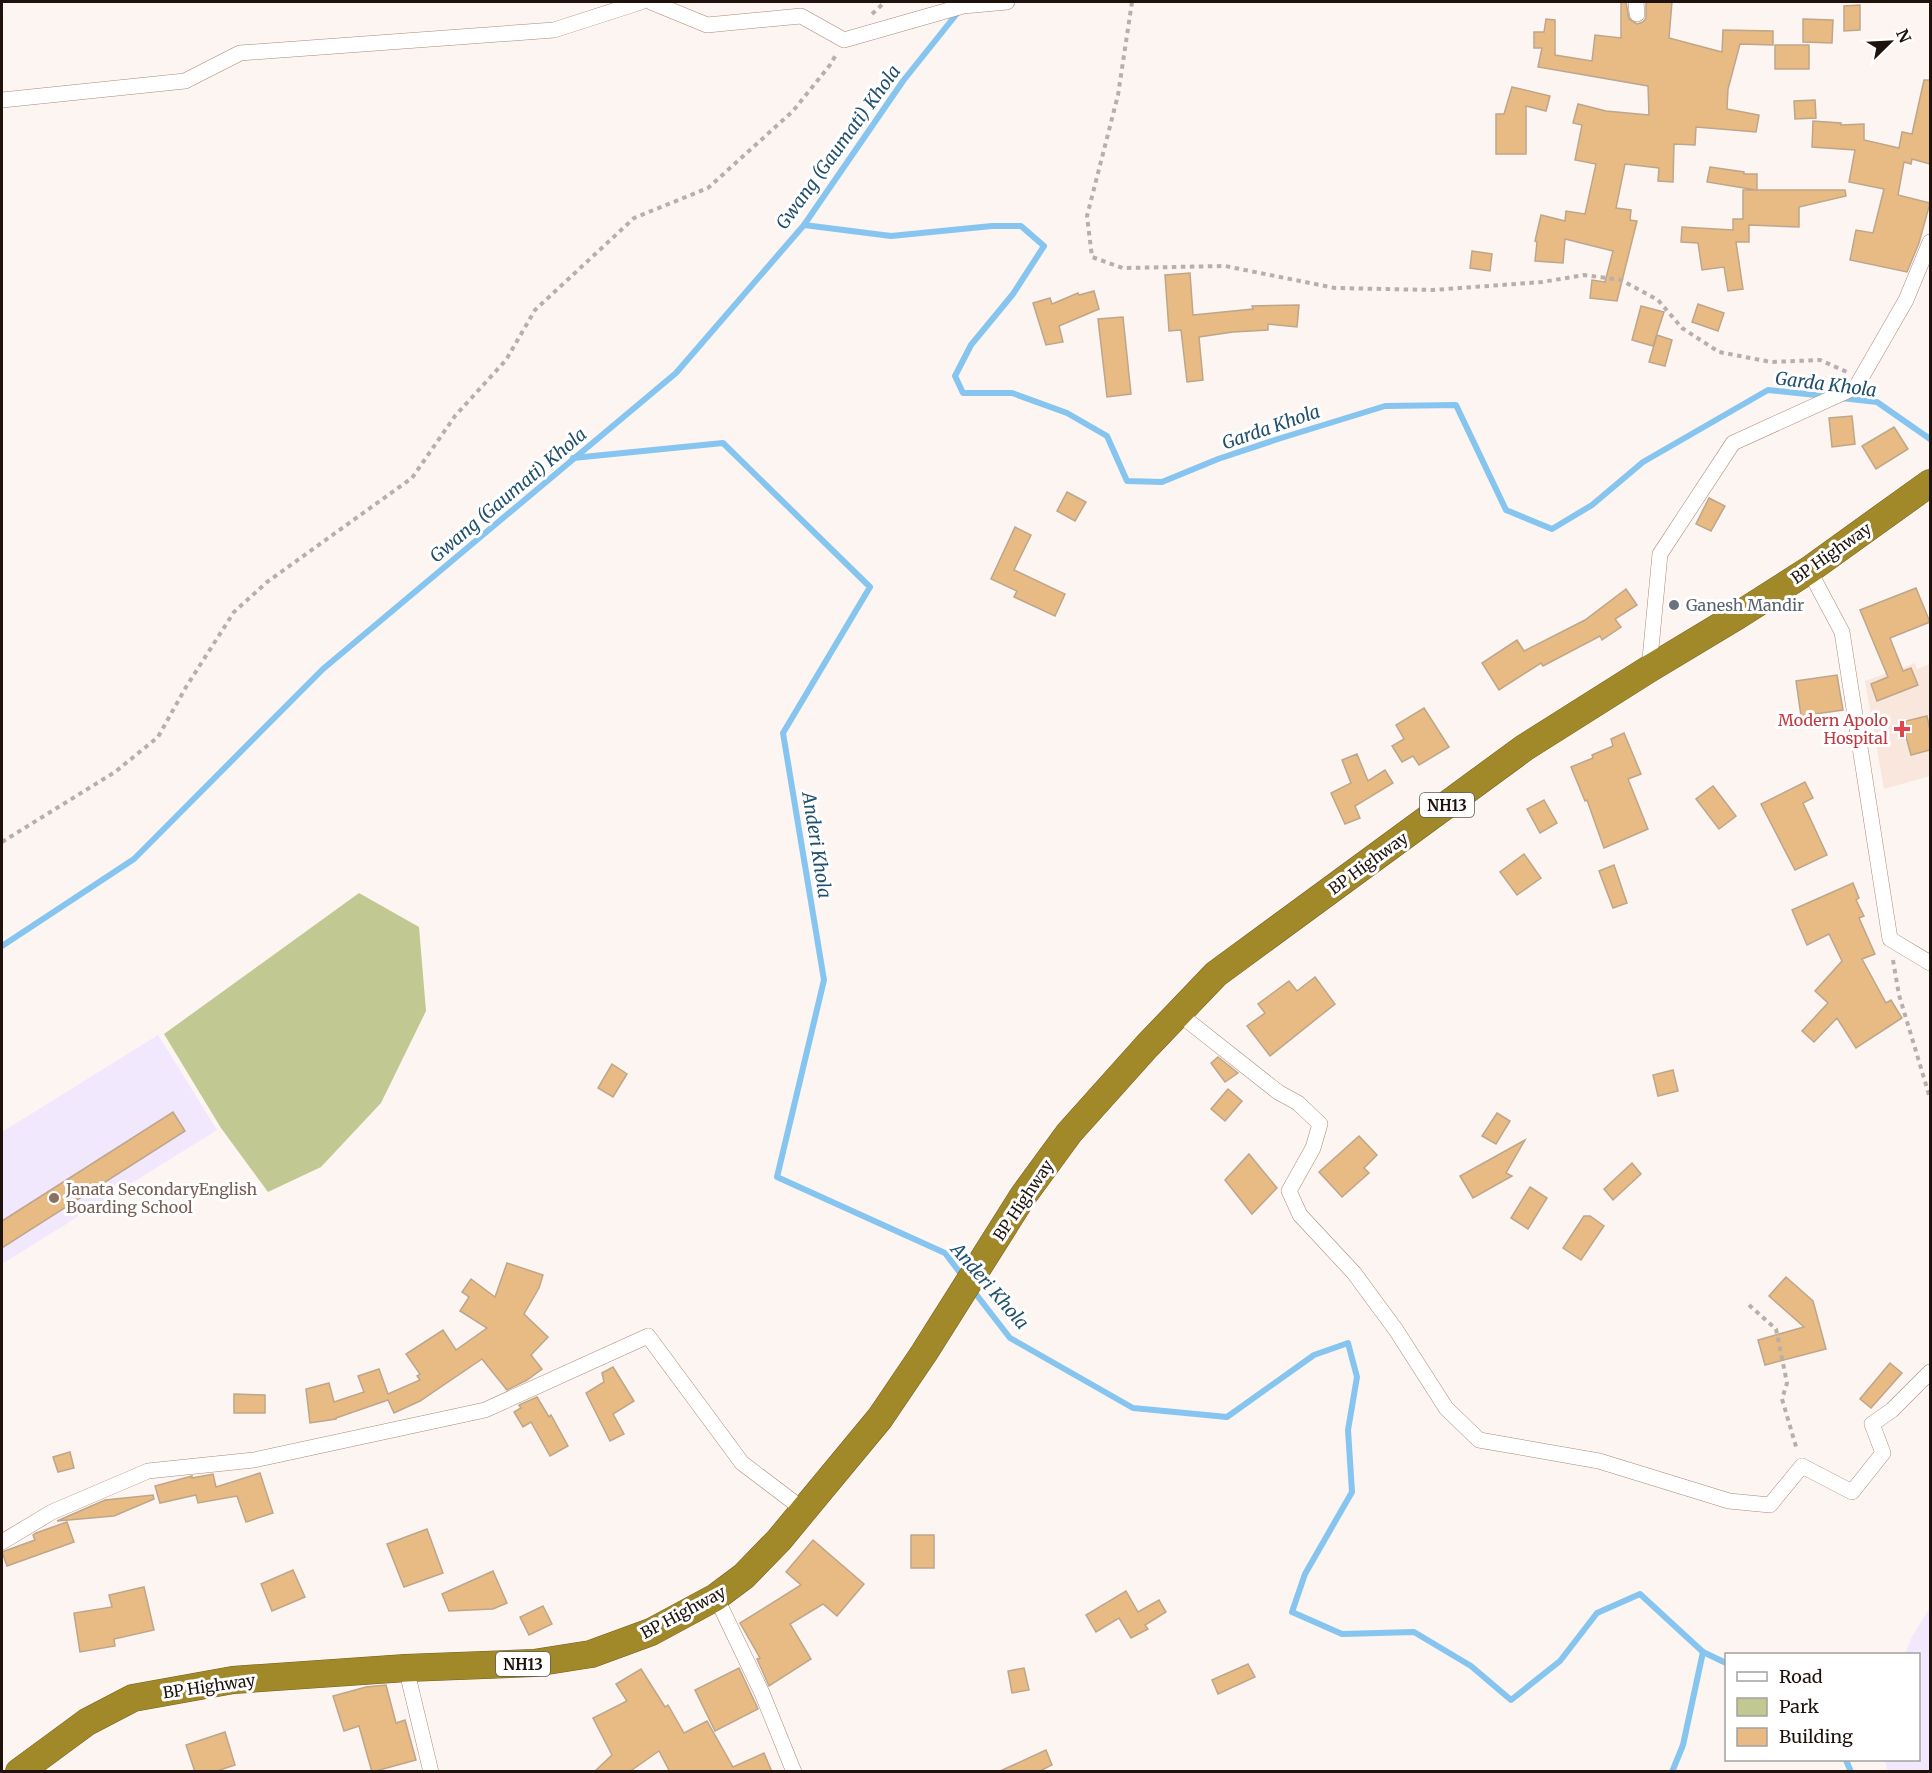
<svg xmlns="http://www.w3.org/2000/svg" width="1932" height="1773" viewBox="0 0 1932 1773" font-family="Merriweather,serif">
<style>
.built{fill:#f9e7de}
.education{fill:#f1e8fe}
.green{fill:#c2c892}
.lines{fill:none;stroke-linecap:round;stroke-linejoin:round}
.stream{stroke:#86c5ef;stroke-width:6}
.building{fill:#e8ba84;stroke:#bea68a;stroke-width:1.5}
.street-casing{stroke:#ab8979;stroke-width:16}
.highway-casing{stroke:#745f20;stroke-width:28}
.path{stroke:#b8afab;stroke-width:4;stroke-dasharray:4.5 4.5;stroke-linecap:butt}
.street{stroke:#fff;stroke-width:15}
.highway{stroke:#a1892a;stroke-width:27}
.worship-dot{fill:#6b7280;stroke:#fff;stroke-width:2}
.health-dot{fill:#e0444e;stroke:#fff;stroke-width:2}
.education-dot{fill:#8d6e63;stroke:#fff;stroke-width:2}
.labels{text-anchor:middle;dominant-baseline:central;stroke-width:6;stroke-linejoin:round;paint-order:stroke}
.shield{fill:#fff;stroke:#625956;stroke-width:1.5}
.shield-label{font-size:15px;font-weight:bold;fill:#1f120d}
.street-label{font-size:16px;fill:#1f120d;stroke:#fff}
.worship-label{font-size:16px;fill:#5b616d;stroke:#fff;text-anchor:start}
.health-label{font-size:16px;fill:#be3a42;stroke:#fff;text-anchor:end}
.education-label{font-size:16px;fill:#785e54;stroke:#fff;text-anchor:start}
.water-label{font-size:18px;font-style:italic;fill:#20506d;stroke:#fff}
</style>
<rect width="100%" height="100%" fill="#fdf5f2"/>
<path class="built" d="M 1915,663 L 1917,669 L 1930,664 L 1930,776 L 1884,789 L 1865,681 Z"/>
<g class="education">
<path d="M 158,1035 L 217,1130 L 2,1264 L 2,1132 Z"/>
<path d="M 1930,1607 L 1930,1771 L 1887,1771 L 1885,1760 L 1918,1760 L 1918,1654 L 1905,1654 L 1912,1637 Z"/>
</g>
<path class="green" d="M 359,893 L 419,927 L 426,1011 L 381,1103 L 321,1167 L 268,1192 L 221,1128 L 164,1034 Z"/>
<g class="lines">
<g class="stream">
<path d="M 804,225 L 891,236 L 992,226 L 1021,226 L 1044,246 L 1013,294 L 971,345 L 955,376 L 963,393 L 1012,393 L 1067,413 L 1107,436 L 1127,481 L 1162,482 L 1218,459 L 1278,439 L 1385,406 L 1456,405 L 1506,510 L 1552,529 L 1592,505 L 1643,462 L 1768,390 L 1825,396"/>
<path d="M 1841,398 L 1877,402 L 1930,439"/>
<path d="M 573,458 L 723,443 L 870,587 L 783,733 L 824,980 L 777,1177 L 945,1253 L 964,1278"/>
<path d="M 2,946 L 134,859 L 323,669 L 676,373 L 804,225 L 903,81 L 959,11"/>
<path d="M 972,1289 L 1010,1338 L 1133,1408 L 1227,1417 L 1314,1355 L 1348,1343 L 1357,1377 L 1348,1430 L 1352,1492 L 1305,1574 L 1292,1612 L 1342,1634 L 1414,1632 L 1471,1666 L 1511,1700 L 1560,1661 L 1597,1613 L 1640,1594 L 1703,1652 L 1726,1663"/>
<path d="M 1846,1760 L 1851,1772"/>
<path d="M 1672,1772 L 1683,1745 L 1703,1652"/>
</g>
</g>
<g class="building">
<path d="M 1621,2 L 1626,2 L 1629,19 L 1637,24 L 1643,22 L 1646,18 L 1646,2 L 1672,2 L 1669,38 L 1722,52 L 1723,30 L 1773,31 L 1773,45 L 1740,44 L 1728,89 L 1727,109 L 1759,115 L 1756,132 L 1696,127 L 1695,145 L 1674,144 L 1673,182 L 1658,181 L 1659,168 L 1625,164 L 1616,208 L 1631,210 L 1630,220 L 1637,221 L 1617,301 L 1590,298 L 1592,280 L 1605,282 L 1613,251 L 1565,239 L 1563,263 L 1535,261 L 1537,242 L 1535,241 L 1541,215 L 1565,221 L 1566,211 L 1585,214 L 1596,164 L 1575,160 L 1582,125 L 1573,123 L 1578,104 L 1606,111 L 1649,115 L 1648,86 L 1538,67 L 1542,48 L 1534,48 L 1534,32 L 1544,32 L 1546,19 L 1555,20 L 1555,55 L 1592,61 L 1595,35 L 1621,38 Z"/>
<path d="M 1860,5 L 1860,30 L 1844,31 L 1844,6 Z"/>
<path d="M 1803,19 L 1833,20 L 1832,43 L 1803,42 Z"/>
<rect x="1775" y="45" width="34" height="24"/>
<path d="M 1924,80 L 1930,80 L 1930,164 L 1912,159 L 1911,164 L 1904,162 L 1898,195 L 1930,203 L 1919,243 L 1907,272 L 1850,260 L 1856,230 L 1873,233 L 1884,189 L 1849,182 L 1855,150 L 1812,147 L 1813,121 L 1841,123 L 1841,125 L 1864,124 L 1864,140 L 1899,148 L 1902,132 L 1912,134 Z"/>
<path d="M 1512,87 L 1550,96 L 1546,111 L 1526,106 L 1526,154 L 1496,154 L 1496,114 L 1504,114 Z"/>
<path d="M 1815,100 L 1816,118 L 1795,119 L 1794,101 Z"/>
<path d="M 1710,167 L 1744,172 L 1744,174 L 1757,174 L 1757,190 L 1845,190 L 1846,196 L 1799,207 L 1799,227 L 1749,225 L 1749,242 L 1736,242 L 1743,289 L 1728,291 L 1724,267 L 1702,270 L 1698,243 L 1681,242 L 1682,227 L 1733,230 L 1733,219 L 1743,219 L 1743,190 L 1756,190 L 1707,182 Z"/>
<path d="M 1472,251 L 1492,254 L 1490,271 L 1470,268 Z"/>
<path d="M 1190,273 L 1193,315 L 1253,309 L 1252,306 L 1299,305 L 1297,327 L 1268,324 L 1268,330 L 1233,332 L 1199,337 L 1203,380 L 1187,382 L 1181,330 L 1169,331 L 1165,275 Z"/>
<path d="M 1094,291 L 1099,309 L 1059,326 L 1063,342 L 1046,345 L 1033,303 L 1050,298 L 1052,304 L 1078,293 L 1079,295 Z"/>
<path d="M 1698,304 L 1724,313 L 1718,331 L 1692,322 Z"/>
<path d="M 1641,306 L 1664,312 L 1653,346 L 1632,340 Z"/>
<path d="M 1123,317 L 1131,394 L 1107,397 L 1098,319 Z"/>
<path d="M 1657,335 L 1672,340 L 1665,366 L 1649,362 Z"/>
<path d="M 1852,416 L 1855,444 L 1832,447 L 1829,418 Z"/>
<path d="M 1894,427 L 1908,449 L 1876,469 L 1862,446 Z"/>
<path d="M 1067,492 L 1086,502 L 1075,521 L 1057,511 Z"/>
<path d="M 1709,498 L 1725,506 L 1711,531 L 1696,524 Z"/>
<path d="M 1015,527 L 1031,535 L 1014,570 L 1065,594 L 1055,616 L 1014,597 L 1017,591 L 991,579 Z"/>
<path d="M 1916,588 L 1930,622 L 1890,638 L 1903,671 L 1911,668 L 1918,685 L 1877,701 L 1871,684 L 1888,677 L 1860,610 Z"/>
<path d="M 1626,589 L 1637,605 L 1615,619 L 1621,627 L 1602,640 L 1600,636 L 1543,666 L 1541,663 L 1499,690 L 1482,663 L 1517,640 L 1524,651 L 1585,620 Z"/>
<path d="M 1837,675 L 1843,710 L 1801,716 L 1796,681 Z"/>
<path d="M 1424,708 L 1449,747 L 1419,765 L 1413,756 L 1402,762 L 1392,746 L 1404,739 L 1396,725 Z"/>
<path d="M 1927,716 L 1930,730 L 1930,750 L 1911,755 L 1902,722 Z"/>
<path d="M 1624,733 L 1641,774 L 1628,779 L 1648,829 L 1604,848 L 1587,800 L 1585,801 L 1571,767 L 1593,758 L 1592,755 L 1613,746 L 1611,739 Z"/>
<path d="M 1357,754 L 1368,781 L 1385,770 L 1393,783 L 1355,806 L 1360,818 L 1345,824 L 1331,793 L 1351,783 L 1342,760 Z"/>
<path d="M 1805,782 L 1813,798 L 1803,803 L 1827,855 L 1795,870 L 1761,804 Z"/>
<path d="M 1713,786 L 1736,816 L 1719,829 L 1696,799 Z"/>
<path d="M 1544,800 L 1557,823 L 1540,833 L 1527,809 Z"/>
<path d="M 1524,854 L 1541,878 L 1517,895 L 1500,872 Z"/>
<path d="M 1614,865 L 1627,903 L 1613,908 L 1599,871 Z"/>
<path d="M 1853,883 L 1859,898 L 1856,900 L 1864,916 L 1859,918 L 1875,954 L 1862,959 L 1886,1003 L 1891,1000 L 1902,1018 L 1856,1048 L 1837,1018 L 1814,1042 L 1802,1031 L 1828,1003 L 1815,991 L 1842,961 L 1829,934 L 1807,945 L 1792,910 Z"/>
<path d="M 1315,977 L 1335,1004 L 1270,1056 L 1247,1026 L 1265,1013 L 1258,1004 L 1289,981 L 1297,991 Z"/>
<path d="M 1218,1057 L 1238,1073 L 1225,1082 L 1211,1063 Z"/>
<path d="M 612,1064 L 627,1074 L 613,1097 L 598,1088 Z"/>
<path d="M 1673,1070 L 1678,1091 L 1658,1096 L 1653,1075 Z"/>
<path d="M 1228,1089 L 1242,1101 L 1225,1121 L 1211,1109 Z"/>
<path d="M 173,1112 L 185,1131 L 2,1248 L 2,1221 Z"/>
<path d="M 1497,1113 L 1510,1121 L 1496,1144 L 1482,1136 Z"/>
<path d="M 1359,1136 L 1377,1155 L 1364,1168 L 1369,1173 L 1342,1197 L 1319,1172 Z"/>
<path d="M 1525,1140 L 1506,1173 L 1512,1176 L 1473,1198 L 1460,1176 Z"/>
<path d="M 1249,1154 L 1277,1188 L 1252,1214 L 1225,1180 Z"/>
<path d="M 1632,1163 L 1641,1174 L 1613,1200 L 1604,1189 Z"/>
<path d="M 1530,1187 L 1547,1198 L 1528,1229 L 1511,1218 Z"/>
<path d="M 1584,1216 L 1590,1216 L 1604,1226 L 1581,1260 L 1563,1248 Z"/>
<path d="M 507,1263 L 543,1275 L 539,1288 L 524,1314 L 548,1337 L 531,1355 L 542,1369 L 527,1380 L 507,1390 L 482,1359 L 420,1401 L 394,1413 L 388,1400 L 336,1418 L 336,1419 L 310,1423 L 306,1389 L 329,1383 L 334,1402 L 364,1392 L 358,1376 L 379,1369 L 388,1394 L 420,1380 L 417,1376 L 420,1374 L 406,1354 L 443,1330 L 456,1350 L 487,1328 L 460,1311 L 469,1297 L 462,1292 L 471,1279 L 495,1297 Z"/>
<path d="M 1786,1277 L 1813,1301 L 1826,1349 L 1765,1365 L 1758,1340 L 1804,1327 L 1769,1296 Z"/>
<path d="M 1890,1363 L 1902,1373 L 1871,1408 L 1860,1399 Z"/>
<path d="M 613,1367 L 634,1401 L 613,1414 L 624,1434 L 610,1441 L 586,1393 L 604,1382 L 602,1373 Z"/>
<path d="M 234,1394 L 265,1395 L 265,1413 L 234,1413 Z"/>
<path d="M 537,1397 L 549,1417 L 551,1415 L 568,1446 L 550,1456 L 531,1422 L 523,1427 L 514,1412 L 521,1408 L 519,1405 Z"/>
<path d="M 70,1452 L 74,1468 L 58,1472 L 53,1457 Z"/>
<path d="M 260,1473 L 273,1513 L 246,1522 L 237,1496 L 198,1503 L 196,1495 L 160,1503 L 155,1486 L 192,1476 L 192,1478 L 213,1474 L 216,1487 Z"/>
<path d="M 153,1495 L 154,1499 L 114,1516 L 57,1521 L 105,1500 Z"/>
<path d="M 67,1522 L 74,1542 L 7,1566 L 2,1552 L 35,1540 L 33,1535 L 36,1533 Z"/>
<path d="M 427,1529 L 443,1573 L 404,1587 L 387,1544 Z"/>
<rect x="911" y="1535" width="23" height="33"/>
<path d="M 813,1540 L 864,1584 L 837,1616 L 823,1604 L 790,1624 L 811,1659 L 769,1686 L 757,1659 L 760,1658 L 740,1623 L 801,1585 L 786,1572 Z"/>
<path d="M 293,1570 L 305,1597 L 272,1611 L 261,1584 Z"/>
<path d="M 493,1571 L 507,1603 L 493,1609 L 449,1611 L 442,1594 Z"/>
<path d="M 144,1587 L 154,1630 L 114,1639 L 115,1646 L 80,1652 L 74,1613 L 112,1607 L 109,1595 Z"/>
<path d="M 1126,1591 L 1138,1612 L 1159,1600 L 1166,1612 L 1145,1625 L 1148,1629 L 1131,1638 L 1119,1618 L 1096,1632 L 1086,1615 Z"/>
<path d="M 543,1606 L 552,1624 L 529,1635 L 520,1617 Z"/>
<path d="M 1248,1664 L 1255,1677 L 1218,1694 L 1212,1680 Z"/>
<path d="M 739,1668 L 758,1709 L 715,1731 L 695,1690 Z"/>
<path d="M 1024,1668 L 1029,1690 L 1012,1693 L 1008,1671 Z"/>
<path d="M 641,1669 L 665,1707 L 668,1705 L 684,1733 L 707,1721 L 733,1767 L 764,1753 L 772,1772 L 670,1772 L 659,1751 L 629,1772 L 594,1772 L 612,1755 L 593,1718 L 627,1701 L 616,1684 Z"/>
<path d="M 386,1685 L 396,1723 L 405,1720 L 416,1760 L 372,1772 L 359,1726 L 344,1731 L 333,1696 L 366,1687 Z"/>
<path d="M 225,1732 L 235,1765 L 214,1772 L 195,1772 L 186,1745 Z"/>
<path d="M 1046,1750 L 1052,1765 L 1038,1772 L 998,1772 Z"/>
</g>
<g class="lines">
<g class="street-casing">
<g id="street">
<path d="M 651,2 L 707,25 L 801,16 L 844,40 L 963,6 L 1007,2"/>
<path d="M 1636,2 L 1637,14"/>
<path d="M 2,100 L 185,81 L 240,53 L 554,30 L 641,2"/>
<path d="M 1809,570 L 1842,632 L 1890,939 L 1930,963"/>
<path d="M 1649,669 L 1660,554 L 1733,443 L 1856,387 L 1906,300 L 1930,242"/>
<path d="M 1178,1013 L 1278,1092 L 1298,1103 L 1320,1124 L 1313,1148 L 1289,1191 L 1300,1215 L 1354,1273 L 1396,1330 L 1446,1408 L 1479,1440 L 1599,1461 L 1729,1501 L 1770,1505 L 1802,1466 L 1852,1492 L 1883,1453 L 1872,1424 L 1892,1410 L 1930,1372"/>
<path d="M 2,1542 L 52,1512 L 148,1471 L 254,1460 L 485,1410 L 648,1336 L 742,1463 L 804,1510"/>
<path d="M 716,1597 L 762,1693 L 794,1772"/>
<path d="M 406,1668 L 431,1772"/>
</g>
</g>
<g class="highway-casing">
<path id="highway" d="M 19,1772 L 87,1722 L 133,1698 L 233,1680 L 406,1668 L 534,1663 L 591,1654 L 651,1632 L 716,1597 L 744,1576 L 779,1540 L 880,1418 L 924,1353 L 1023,1196 L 1069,1133 L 1147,1046 L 1216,974 L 1524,748 L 1649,669 L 1737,616 L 1809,570 L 1930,483"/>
</g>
<g class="path">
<path d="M 1132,2 L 1118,95 L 1087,216 L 1092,257 L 1123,268 L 1225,266 L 1335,288 L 1433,290 L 1542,282 L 1584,275 L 1621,280 L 1658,300 L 1682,328 L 1719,352 L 1771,362 L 1820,360 L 1847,372"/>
<path d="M 872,14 L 885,2"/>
<path d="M 2,842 L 115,772 L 158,737 L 186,687 L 234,612 L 267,582 L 412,478 L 455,416 L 506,360 L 535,310 L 634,218 L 708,188 L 793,111 L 830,65 L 837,53"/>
<path d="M 1893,960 L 1899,995 L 1930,1098"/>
<path d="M 1749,1305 L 1776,1329 L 1787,1383 L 1782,1399 L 1797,1450"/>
</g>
<use href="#street" class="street"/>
<use href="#highway" class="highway"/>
</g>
<circle class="worship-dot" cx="1674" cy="605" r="6"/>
<path class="health-dot" d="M1899 720h6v6h6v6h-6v6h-6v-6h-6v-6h6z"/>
<circle class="education-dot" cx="54" cy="1198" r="6"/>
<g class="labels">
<g class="shield">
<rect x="1420" y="793" width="54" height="24" rx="4.5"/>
<rect x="496" y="1652" width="54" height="24" rx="4.5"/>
</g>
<g class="shield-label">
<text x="1447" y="805">NH13</text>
<text x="523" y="1664">NH13</text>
</g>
<g class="street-label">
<text transform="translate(1831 553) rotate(-35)">BP Highway</text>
<text transform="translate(1368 863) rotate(-36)">BP Highway</text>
<text transform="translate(1023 1200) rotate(-56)">BP Highway</text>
<text transform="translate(683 1612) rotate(-28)">BP Highway</text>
<text transform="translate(209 1686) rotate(-8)">BP Highway</text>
</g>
<g class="worship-label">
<text x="1686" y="605">Ganesh Mandir</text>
</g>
<g class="health-label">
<text x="1888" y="720">Modern Apolo<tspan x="1888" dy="18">Hospital</tspan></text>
</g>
<g class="education-label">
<text x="66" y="1189">Janata SecondaryEnglish<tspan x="66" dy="18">Boarding School</tspan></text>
</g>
<g class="water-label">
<text transform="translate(838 147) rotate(-54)">Gwang (Gaumati) Khola</text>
<text transform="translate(1826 384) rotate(7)">Garda Khola</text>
<text transform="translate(1271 427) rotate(-19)">Garda Khola</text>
<text transform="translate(508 495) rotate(-40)">Gwang (Gaumati) Khola</text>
<text transform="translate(817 845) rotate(81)">Anderi Khola</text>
<text transform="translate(990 1286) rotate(49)">Anderi Khola</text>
</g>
</g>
<rect width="1932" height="1773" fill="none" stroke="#1f120d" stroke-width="6"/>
<rect x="1725" y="1653" width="195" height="108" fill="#ffffff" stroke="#a5a09e" stroke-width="1.5"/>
<rect x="1737" y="1672" width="30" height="9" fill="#ffffff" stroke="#a5a09e" stroke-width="1.5"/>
<text x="1779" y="1683" font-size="18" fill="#1f120d">Road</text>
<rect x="1737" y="1698" width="30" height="18" fill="#c2c892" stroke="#a5a09e" stroke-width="1.5"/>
<text x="1779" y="1713" font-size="18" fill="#1f120d">Park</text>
<rect x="1737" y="1728" width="30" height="18" fill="#e8ba84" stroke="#a5a09e" stroke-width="1.5"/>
<text x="1779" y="1743" font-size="18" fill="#1f120d">Building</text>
<g transform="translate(1890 42) rotate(66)" stroke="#ffffff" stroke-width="4.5" paint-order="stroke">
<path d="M0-4.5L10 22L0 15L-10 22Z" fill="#1f120d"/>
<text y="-9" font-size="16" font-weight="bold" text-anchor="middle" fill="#1f120d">N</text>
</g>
</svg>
